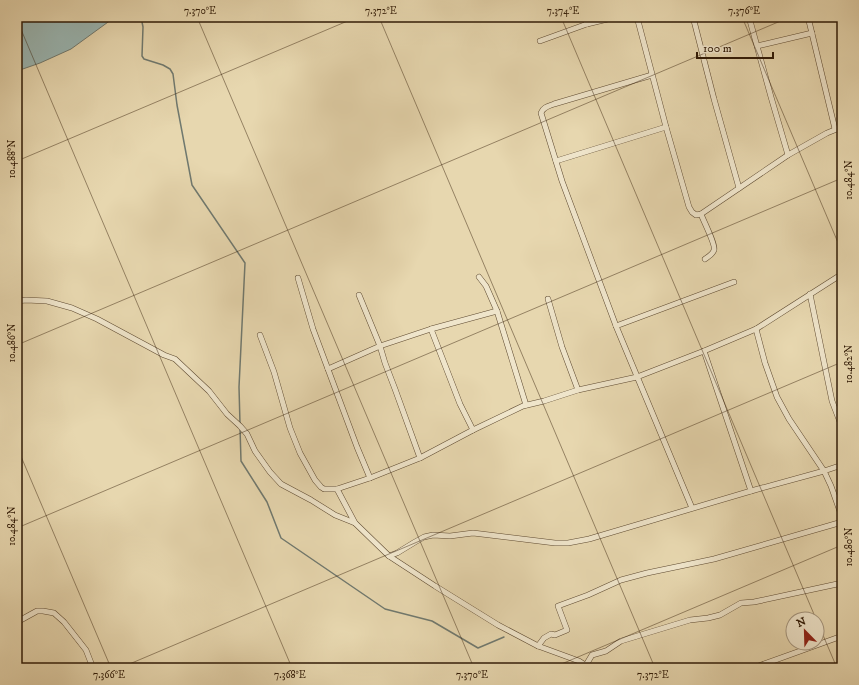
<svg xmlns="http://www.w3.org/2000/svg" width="859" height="685" viewBox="0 0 859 685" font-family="'IM FELL DW Pica',serif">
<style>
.water{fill:#9ab7b4;stroke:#70796f}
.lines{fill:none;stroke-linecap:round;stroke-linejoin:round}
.stream{stroke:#70796f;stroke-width:1.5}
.minor-casing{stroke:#5e4a31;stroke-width:6}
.minor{stroke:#efe5cb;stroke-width:5}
.ticks{fill:none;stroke:#311b07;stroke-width:1;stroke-opacity:0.45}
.neatline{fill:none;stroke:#311b07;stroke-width:1.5}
.ticks-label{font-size:10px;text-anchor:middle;fill:#311b07}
</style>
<rect width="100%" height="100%" fill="#e7d7af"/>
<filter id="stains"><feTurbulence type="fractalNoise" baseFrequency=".005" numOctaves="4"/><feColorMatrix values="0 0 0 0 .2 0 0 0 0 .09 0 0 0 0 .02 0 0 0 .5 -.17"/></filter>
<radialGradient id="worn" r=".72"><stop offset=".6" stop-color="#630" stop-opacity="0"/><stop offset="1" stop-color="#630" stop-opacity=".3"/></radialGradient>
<path class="water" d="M 17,17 L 115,17 L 71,49 L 40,63 L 17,71 Z"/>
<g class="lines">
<g class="stream">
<path d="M 141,17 L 143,27 L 142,56 L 144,59 L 163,65 L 170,69 L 173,74 L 177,105 L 192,185 L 245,263 L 239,387 L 240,424"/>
<path d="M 240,428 L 241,461 L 267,502 L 281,538 L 385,609 L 432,621 L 478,648 L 504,637"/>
</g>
<g class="minor-casing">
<g id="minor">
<path d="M 585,17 L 587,24"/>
<path d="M 637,17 L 666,127 L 689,207 L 692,212 L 696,215 L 701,214 L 788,155 L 827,133 L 842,127"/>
<path d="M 693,17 L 714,99 L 739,188"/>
<path d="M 749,17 L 771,97 L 788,155"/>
<path d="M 808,17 L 835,129"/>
<path d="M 540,41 L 587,24 L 616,17"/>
<path d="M 757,46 L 812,33"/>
<path d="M 652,75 L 554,104 C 549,106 543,107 541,113 L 562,181 L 616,326 L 692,508"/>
<path d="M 556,161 L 666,127"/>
<path d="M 701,214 C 703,220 716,245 714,250 C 713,254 708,257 705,259"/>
<path d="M 479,277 L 486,286 L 497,311 L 526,405"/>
<path d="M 298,278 L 313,329 L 357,447 L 370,478"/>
<path d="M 810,294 L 832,401 L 842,427"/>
<path d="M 359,295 L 380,346 L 385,363 L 395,389 L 420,458"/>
<path d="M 548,299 L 562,347 L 578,390"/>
<path d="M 17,301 L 26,300 L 47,301 L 72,308 L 97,319 L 164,355 L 175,359 L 209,391 L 227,414 L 240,426 L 247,434 L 255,451 L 270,472 L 281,484 L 311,500 L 335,515 L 355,523"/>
<path d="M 616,326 L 734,282"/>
<path d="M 431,329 L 460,404 L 473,430"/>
<path d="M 756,329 L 765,363 L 777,397 L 789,419 L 824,471 L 831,486 L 842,517"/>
<path d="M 260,335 L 274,372 L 290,428 L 300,453 L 315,480 L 321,487 L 324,489 L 337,489 L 355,523 L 389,556 L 435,586 L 498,625 L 538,646 L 579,661 L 590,668"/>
<path d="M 704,351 L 751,491"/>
<path d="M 328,369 L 380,346 L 431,329 L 497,311"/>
<path d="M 337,489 L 370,478 L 420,458 L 473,430 L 523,406 L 544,401 L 578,390 L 637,377 L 704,351 L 756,329 L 842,274"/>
<path d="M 389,556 L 397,553 L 415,542 L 424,537 L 433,535 L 450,536 L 473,533 L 555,543 L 568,543 L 589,539 L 751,491 L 824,471 L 842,465"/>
<path d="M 17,622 L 37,611 L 43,611 L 54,613 L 64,622 L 86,650 L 93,668"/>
<path d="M 538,646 L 544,638 L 551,634 L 555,635 L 567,630 L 558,606 L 588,595 L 621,580 L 647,573 L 714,559 L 842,522"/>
<path d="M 586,665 L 592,655 L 606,651 L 621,641 L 690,620 L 708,618 L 720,615 L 741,603 L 754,602 L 842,583"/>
<path d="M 753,668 L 842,636"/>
</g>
</g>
<use href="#minor" class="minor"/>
</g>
<path class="ticks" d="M 197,17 L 474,668M 379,17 L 655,668M 561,17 L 816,619M 742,17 L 842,252M 17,20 L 292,668M 17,161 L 357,17M 17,345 L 790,17M 17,447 L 111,668M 17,528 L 842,178M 817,621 L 837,668M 120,668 L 842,362M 552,668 L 842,545"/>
<rect width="859" height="685" fill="none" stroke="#e7d7af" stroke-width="44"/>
<g transform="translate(805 631) rotate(337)"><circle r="19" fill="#efe5cb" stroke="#a3947d"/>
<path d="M0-3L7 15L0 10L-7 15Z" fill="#8f2418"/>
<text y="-6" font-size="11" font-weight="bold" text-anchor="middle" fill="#311b07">N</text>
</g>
<path d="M697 52v6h76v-6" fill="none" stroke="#311b07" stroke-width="2"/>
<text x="703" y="52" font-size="12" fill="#311b07" stroke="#efe5cb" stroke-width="3" paint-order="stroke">100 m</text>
<rect x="22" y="22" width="815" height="641" class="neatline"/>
<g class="ticks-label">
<text x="200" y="14">7.370°E</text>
<text x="381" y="14">7.372°E</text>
<text x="563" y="14">7.374°E</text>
<text x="744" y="14">7.376°E</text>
<text transform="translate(11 159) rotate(-90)" y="4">10.488°N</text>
<text transform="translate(848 180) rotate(-90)" y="4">10.484°N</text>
<text transform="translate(11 343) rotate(-90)" y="4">10.486°N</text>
<text transform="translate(848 364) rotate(-90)" y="4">10.482°N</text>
<text transform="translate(11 526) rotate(-90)" y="4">10.484°N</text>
<text transform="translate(848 547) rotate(-90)" y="4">10.480°N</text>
<text x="109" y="678">7.366°E</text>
<text x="290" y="678">7.368°E</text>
<text x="472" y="678">7.370°E</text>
<text x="653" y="678">7.372°E</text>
</g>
<rect width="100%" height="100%" filter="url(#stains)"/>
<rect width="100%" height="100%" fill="url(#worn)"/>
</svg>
